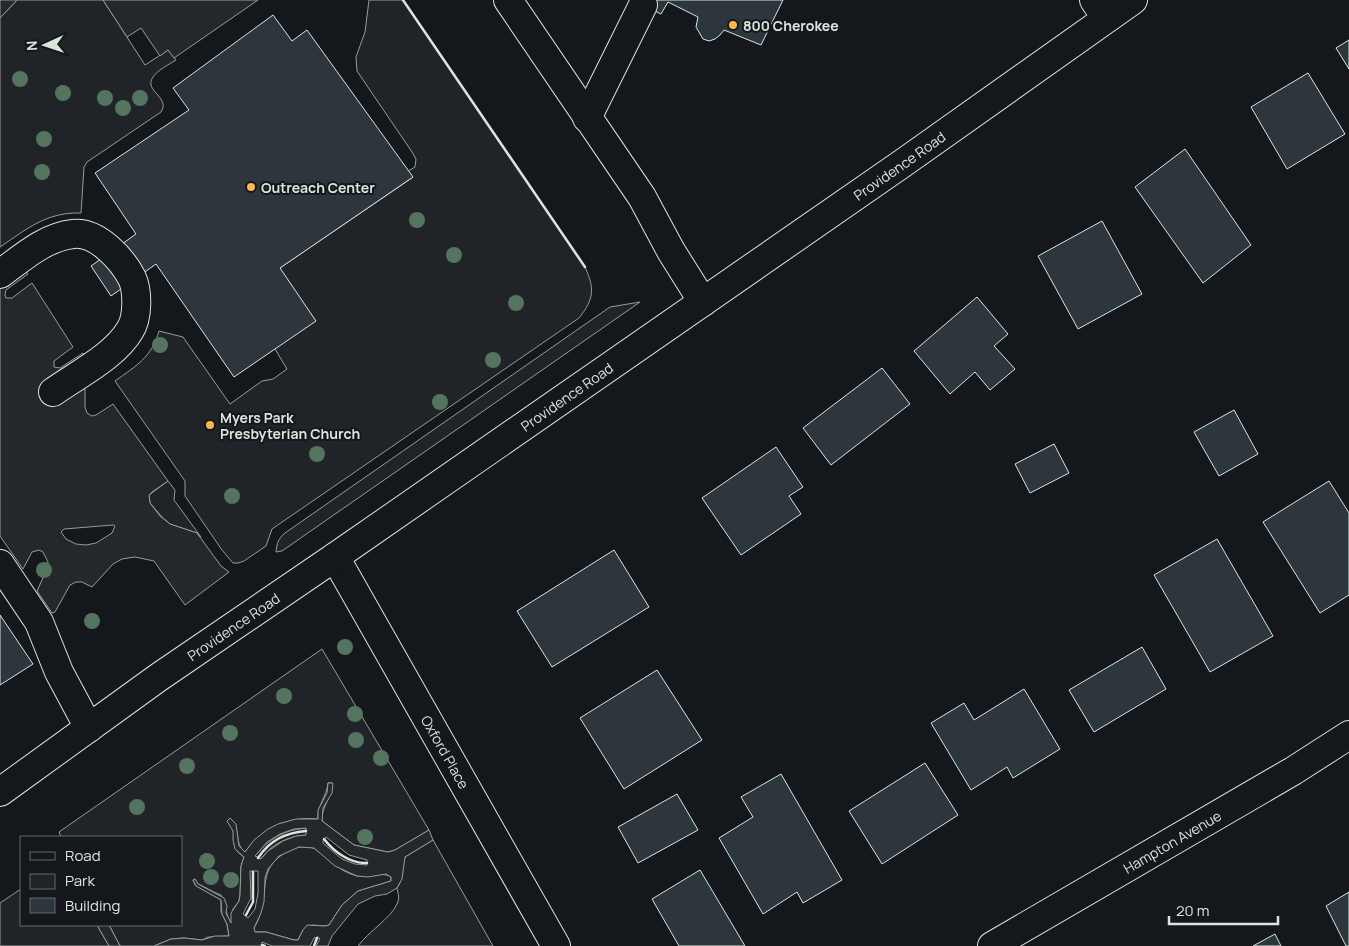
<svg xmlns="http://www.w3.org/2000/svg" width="1349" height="946" viewBox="0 0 1349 946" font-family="Manrope,sans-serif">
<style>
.green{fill:#202428;stroke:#939e99}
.parking{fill:#24282b;stroke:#939e99;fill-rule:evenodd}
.building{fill:#2c363c;stroke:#d8e6dc}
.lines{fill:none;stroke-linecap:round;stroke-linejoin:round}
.minor-casing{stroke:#d8e6dc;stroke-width:30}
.major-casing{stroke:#d8e6dc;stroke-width:30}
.minor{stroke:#14181c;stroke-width:28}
.major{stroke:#14181c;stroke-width:28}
.wall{stroke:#d8e6dc;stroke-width:2.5}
.tree{fill:#55745f}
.poi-dot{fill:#ffb74d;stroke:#14181c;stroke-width:2}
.labels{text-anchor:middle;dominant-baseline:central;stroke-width:4;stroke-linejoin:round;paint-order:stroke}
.poi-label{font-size:14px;font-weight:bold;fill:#d8e6dc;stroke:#14181c;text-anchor:start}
.street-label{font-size:14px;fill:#d8e6dc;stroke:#14181c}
</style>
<rect width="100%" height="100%" fill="#14181c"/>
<g class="green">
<path d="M 17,0 L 103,0 L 145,65 L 168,50 L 176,60 C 168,65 158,70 153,77 C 143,91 171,97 161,112 L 87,162 L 84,167 L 81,213 C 46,212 27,229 0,247 L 0,18 Z"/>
<path d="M 369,0 L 403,0 L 585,267 C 595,289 594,299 579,318 L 272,529 L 266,546 L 244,561 L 238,563 L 233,563 L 222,550 L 185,496 L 185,481 L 115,381 C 136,366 152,357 159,331 L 183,337 L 230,404 L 262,381 L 273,379 L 287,369 L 275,349 L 280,268 L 412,178 L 408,171 L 415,167 L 416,159 L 412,152 L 357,71 L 356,57 L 365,32 Z"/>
<path d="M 640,302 L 282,551 L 276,552 C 277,543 278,539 285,533 L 610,307 Z"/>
<path d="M 168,481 L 175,490 L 174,500 L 201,537 L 197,533 L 170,524 L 162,517 L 150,503 L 149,495 Z"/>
<path d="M 322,649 L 429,830 L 395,850 L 388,852 L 354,845 L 322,821 C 321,806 333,797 332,783 L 328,783 C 327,796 317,805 318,819 C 289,816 262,828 245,852 C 233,843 242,829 230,818 C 229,824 232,825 233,830 C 236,843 230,848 244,857 L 241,866 L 240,895 L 239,901 L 233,909 L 231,926 L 221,895 C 212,892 206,887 198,884 L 195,879 L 193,880 L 195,885 L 221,900 L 221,912 L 227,924 L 229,936 L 208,937 L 202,940 L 184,938 L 171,939 L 154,946 L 120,946 L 109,925 L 181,925 L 181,837 L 61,837 L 59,832 Z"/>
<path d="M 306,828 L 307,835 C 288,836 271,844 261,859 L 255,856 C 269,839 283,830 306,828 Z"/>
<path d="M 433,840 L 493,946 L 358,946 C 368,932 391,918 397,904 C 400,898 398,894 397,888 C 404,879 401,868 405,857 Z"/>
<path d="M 299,847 C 304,847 310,846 315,849 C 330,858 337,871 357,876 C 367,878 384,871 391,877 L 391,881 L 358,891 L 342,905 L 329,925 L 325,926 L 313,925 L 303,930 L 298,940 L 294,940 L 266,932 L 254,932 L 254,928 C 275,893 249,864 299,847 Z"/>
<path d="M 21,889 L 21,925 L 97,925 L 109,946 L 0,946 L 0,903 Z"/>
</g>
<g class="parking">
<path d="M 0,0 L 17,0 L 0,18 Z"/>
<path d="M 103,0 L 258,0 L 174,58 L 168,50 L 160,56 L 141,28 L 127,37 Z"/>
<path d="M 12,253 L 28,274 L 6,290 L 5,295 L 6,298 L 12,298 L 32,283 L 73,347 L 54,361 L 54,367 L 60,368 L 83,353 L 98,375 L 87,384 L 85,388 L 85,407 L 87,413 L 92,416 L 96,415 L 113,404 L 168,481 L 152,492 L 149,495 L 150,503 L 160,516 L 170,524 L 197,533 L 221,566 L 229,572 L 185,605 L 154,561 L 135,557 L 122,559 L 113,564 L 92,587 L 82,582 L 76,582 L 70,585 L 55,612 L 52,613 L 37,591 L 47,569 L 48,562 L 43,552 L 39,550 L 32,552 L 23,569 L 0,536 L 0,259 ZM 113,525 L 115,526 L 112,533 L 96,543 L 86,545 L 76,544 L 66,539 L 61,532 L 64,529 Z"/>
<path d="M 328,783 L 333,783 L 332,793 L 323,808 L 322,821 L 354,845 L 388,852 L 395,850 L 429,830 L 433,840 L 405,857 L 402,879 L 397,888 L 387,894 L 375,896 L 358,904 L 332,936 L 328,946 L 316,946 L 320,939 L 318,937 L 314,938 L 310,946 L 272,946 L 262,942 L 262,946 L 154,946 L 171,939 L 184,938 L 202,940 L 215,936 L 229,936 L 227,924 L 222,914 L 221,900 L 196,886 L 193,880 L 195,879 L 198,884 L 224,898 L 227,906 L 226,913 L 231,923 L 231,913 L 239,901 L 240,895 L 241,866 L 244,857 L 235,849 L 233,840 L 233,831 L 227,821 L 230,818 L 236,824 L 239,846 L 245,852 L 254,840 L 268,829 L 278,824 L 296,819 L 318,819 L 318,810 L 327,793 ZM 306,828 L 306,835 L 296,836 L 283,841 L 268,851 L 261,859 L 255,856 L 267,842 L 280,834 L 294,829 ZM 326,837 L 349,855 L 367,860 L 367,865 L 355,864 L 342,859 L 323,843 L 323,841 ZM 299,847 L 314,848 L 335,866 L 357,876 L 368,877 L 386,874 L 391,877 L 391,881 L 358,891 L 342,905 L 329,925 L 325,926 L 307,925 L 303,930 L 298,940 L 294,940 L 266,932 L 255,932 L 254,928 L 261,913 L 264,902 L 265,878 L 268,869 L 279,856 ZM 250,871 L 258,871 L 258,893 L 255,909 L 248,918 L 243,914 L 251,898 Z"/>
<path d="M 97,925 L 109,925 L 120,946 L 109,946 Z"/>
</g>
<g class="building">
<path d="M 633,0 L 783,0 L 761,45 L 724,30 L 720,35 L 715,39 L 709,41 L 703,39 L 696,27 L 698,17 L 668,2 L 661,14 Z"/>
<path d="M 273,15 L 292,41 L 307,30 L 413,177 L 280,268 L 316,321 L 234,377 L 156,264 L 111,296 L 91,266 L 136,234 L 95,173 L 189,110 L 173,88 Z"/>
<path d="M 1349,40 L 1349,69 L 1336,48 Z"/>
<path d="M 1308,73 L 1345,134 L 1287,169 L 1251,107 Z"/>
<path d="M 1185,149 L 1251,245 L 1203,283 L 1135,187 Z"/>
<path d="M 1102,221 L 1142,294 L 1078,329 L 1038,256 Z"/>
<path d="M 977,297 L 1008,334 L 994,346 L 1015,369 L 990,390 L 975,372 L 950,394 L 914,351 Z"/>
<path d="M 882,368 L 910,404 L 831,465 L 803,428 Z"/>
<path d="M 1234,410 L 1258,454 L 1219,476 L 1194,432 Z"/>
<path d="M 1054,444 L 1069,473 L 1030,493 L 1015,464 Z"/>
<path d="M 776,447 L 803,487 L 789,496 L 801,514 L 741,555 L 702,498 Z"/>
<path d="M 1329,481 L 1349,513 L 1349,595 L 1320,613 L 1263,522 Z"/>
<path d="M 1217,539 L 1273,636 L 1210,672 L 1154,575 Z"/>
<path d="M 614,550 L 649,607 L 552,667 L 517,611 Z"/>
<path d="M 0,615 L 33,664 L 0,685 Z"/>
<path d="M 1142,647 L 1166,689 L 1094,732 L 1069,690 Z"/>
<path d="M 657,670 L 702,740 L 624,789 L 580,718 Z"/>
<path d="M 1024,689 L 1060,749 L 1013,778 L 1007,767 L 971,790 L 931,723 L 964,703 L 974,720 Z"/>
<path d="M 925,763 L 958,815 L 882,864 L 849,811 Z"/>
<path d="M 781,774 L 842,880 L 803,903 L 797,892 L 763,914 L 719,838 L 753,817 L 741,797 Z"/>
<path d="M 677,794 L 698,830 L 638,863 L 618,827 Z"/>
<path d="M 700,870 L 745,946 L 679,946 L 652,899 Z"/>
<path d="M 1349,892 L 1349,946 L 1346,946 L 1326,906 Z"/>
<path d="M 1275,934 L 1281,946 L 1253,946 Z"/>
</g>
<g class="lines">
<g class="minor-casing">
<g id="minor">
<path d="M 508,0 L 642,197 L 671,251 L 703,302"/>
<path d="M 1094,0 L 1106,18"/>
<path d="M 587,118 L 643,5"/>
<path d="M 0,274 C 22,258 45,237 73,234 C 97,231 122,259 132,278 C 138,291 138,318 130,330 C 115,356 77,375 53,392"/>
<path id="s1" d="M 335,557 L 556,946"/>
<path d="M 0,564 L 39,622 L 59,672 L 89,728"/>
<path id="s2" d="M 992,946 L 1293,771 L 1349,735"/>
</g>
</g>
<g class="major-casing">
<g id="major">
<path id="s3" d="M 0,792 L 159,677 L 335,557 L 903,163 L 1133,0"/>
</g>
</g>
<use href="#minor" class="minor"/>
<use href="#major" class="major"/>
<g class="wall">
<path d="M 403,0 L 585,267"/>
<path d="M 324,839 C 334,852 351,864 367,863"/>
<path d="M 258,858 C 270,840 285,833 306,831"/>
<path d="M 246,915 L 253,902 L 253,872"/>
<path d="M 262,945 L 265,946"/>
<path d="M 314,946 L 317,938"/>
</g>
</g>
<g class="tree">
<circle cx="20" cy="79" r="8"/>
<circle cx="63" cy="93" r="8"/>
<circle cx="105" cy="98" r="8"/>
<circle cx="140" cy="98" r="8"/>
<circle cx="123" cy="108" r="8"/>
<circle cx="44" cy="139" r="8"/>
<circle cx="42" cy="172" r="8"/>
<circle cx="417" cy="220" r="8"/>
<circle cx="454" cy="255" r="8"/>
<circle cx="516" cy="303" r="8"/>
<circle cx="160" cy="345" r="8"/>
<circle cx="493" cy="360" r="8"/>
<circle cx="440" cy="402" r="8"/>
<circle cx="317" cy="454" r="8"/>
<circle cx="232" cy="496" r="8"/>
<circle cx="44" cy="570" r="8"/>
<circle cx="92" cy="621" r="8"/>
<circle cx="345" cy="647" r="8"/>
<circle cx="284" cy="696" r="8"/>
<circle cx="355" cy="714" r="8"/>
<circle cx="230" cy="733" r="8"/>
<circle cx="356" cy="740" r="8"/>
<circle cx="381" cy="758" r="8"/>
<circle cx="187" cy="766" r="8"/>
<circle cx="137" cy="807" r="8"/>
<circle cx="365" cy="837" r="8"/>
<circle cx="207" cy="861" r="8"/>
<circle cx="211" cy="877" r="8"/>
<circle cx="231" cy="880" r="8"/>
</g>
<g class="poi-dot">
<circle cx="733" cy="25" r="5"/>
<circle cx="251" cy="187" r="5"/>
<circle cx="210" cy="425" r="5"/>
</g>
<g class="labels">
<g class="poi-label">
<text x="743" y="25">800 Cherokee</text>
<text x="261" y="187">Outreach Center</text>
<text x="220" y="417">Myers Park<tspan x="220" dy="16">Presbyterian Church</tspan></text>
</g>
<g class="street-label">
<text stroke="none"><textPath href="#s3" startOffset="1096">Providence Road</textPath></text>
<text stroke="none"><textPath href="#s3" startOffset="691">Providence Road</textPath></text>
<text stroke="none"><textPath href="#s3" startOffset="286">Providence Road</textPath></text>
<text stroke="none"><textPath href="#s1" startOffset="224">Oxford Place</textPath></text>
<text stroke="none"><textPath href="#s2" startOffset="208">Hampton Avenue</textPath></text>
</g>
</g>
<rect x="20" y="836" width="162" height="90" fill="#14181c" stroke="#626a69"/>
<rect x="30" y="852" width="25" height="8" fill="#14181c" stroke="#626a69"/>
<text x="65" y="861" font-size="15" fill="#d8e6dc">Road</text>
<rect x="30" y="874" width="25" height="15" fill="#202428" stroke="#626a69"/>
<text x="65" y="886" font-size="15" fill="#d8e6dc">Park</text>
<rect x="30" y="898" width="25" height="15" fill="#2c363c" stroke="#626a69"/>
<text x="65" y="911" font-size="15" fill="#d8e6dc">Building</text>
<g transform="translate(45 45) rotate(267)" stroke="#14181c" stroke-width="4" paint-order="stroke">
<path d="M0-4L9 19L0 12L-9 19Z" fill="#d8e6dc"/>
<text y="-8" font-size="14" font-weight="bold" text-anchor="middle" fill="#d8e6dc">N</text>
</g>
<path d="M1169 916v8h109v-8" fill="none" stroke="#d8e6dc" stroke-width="2.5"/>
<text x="1176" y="916" font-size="15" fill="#d8e6dc" stroke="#14181c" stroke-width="4" paint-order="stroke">20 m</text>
</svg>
